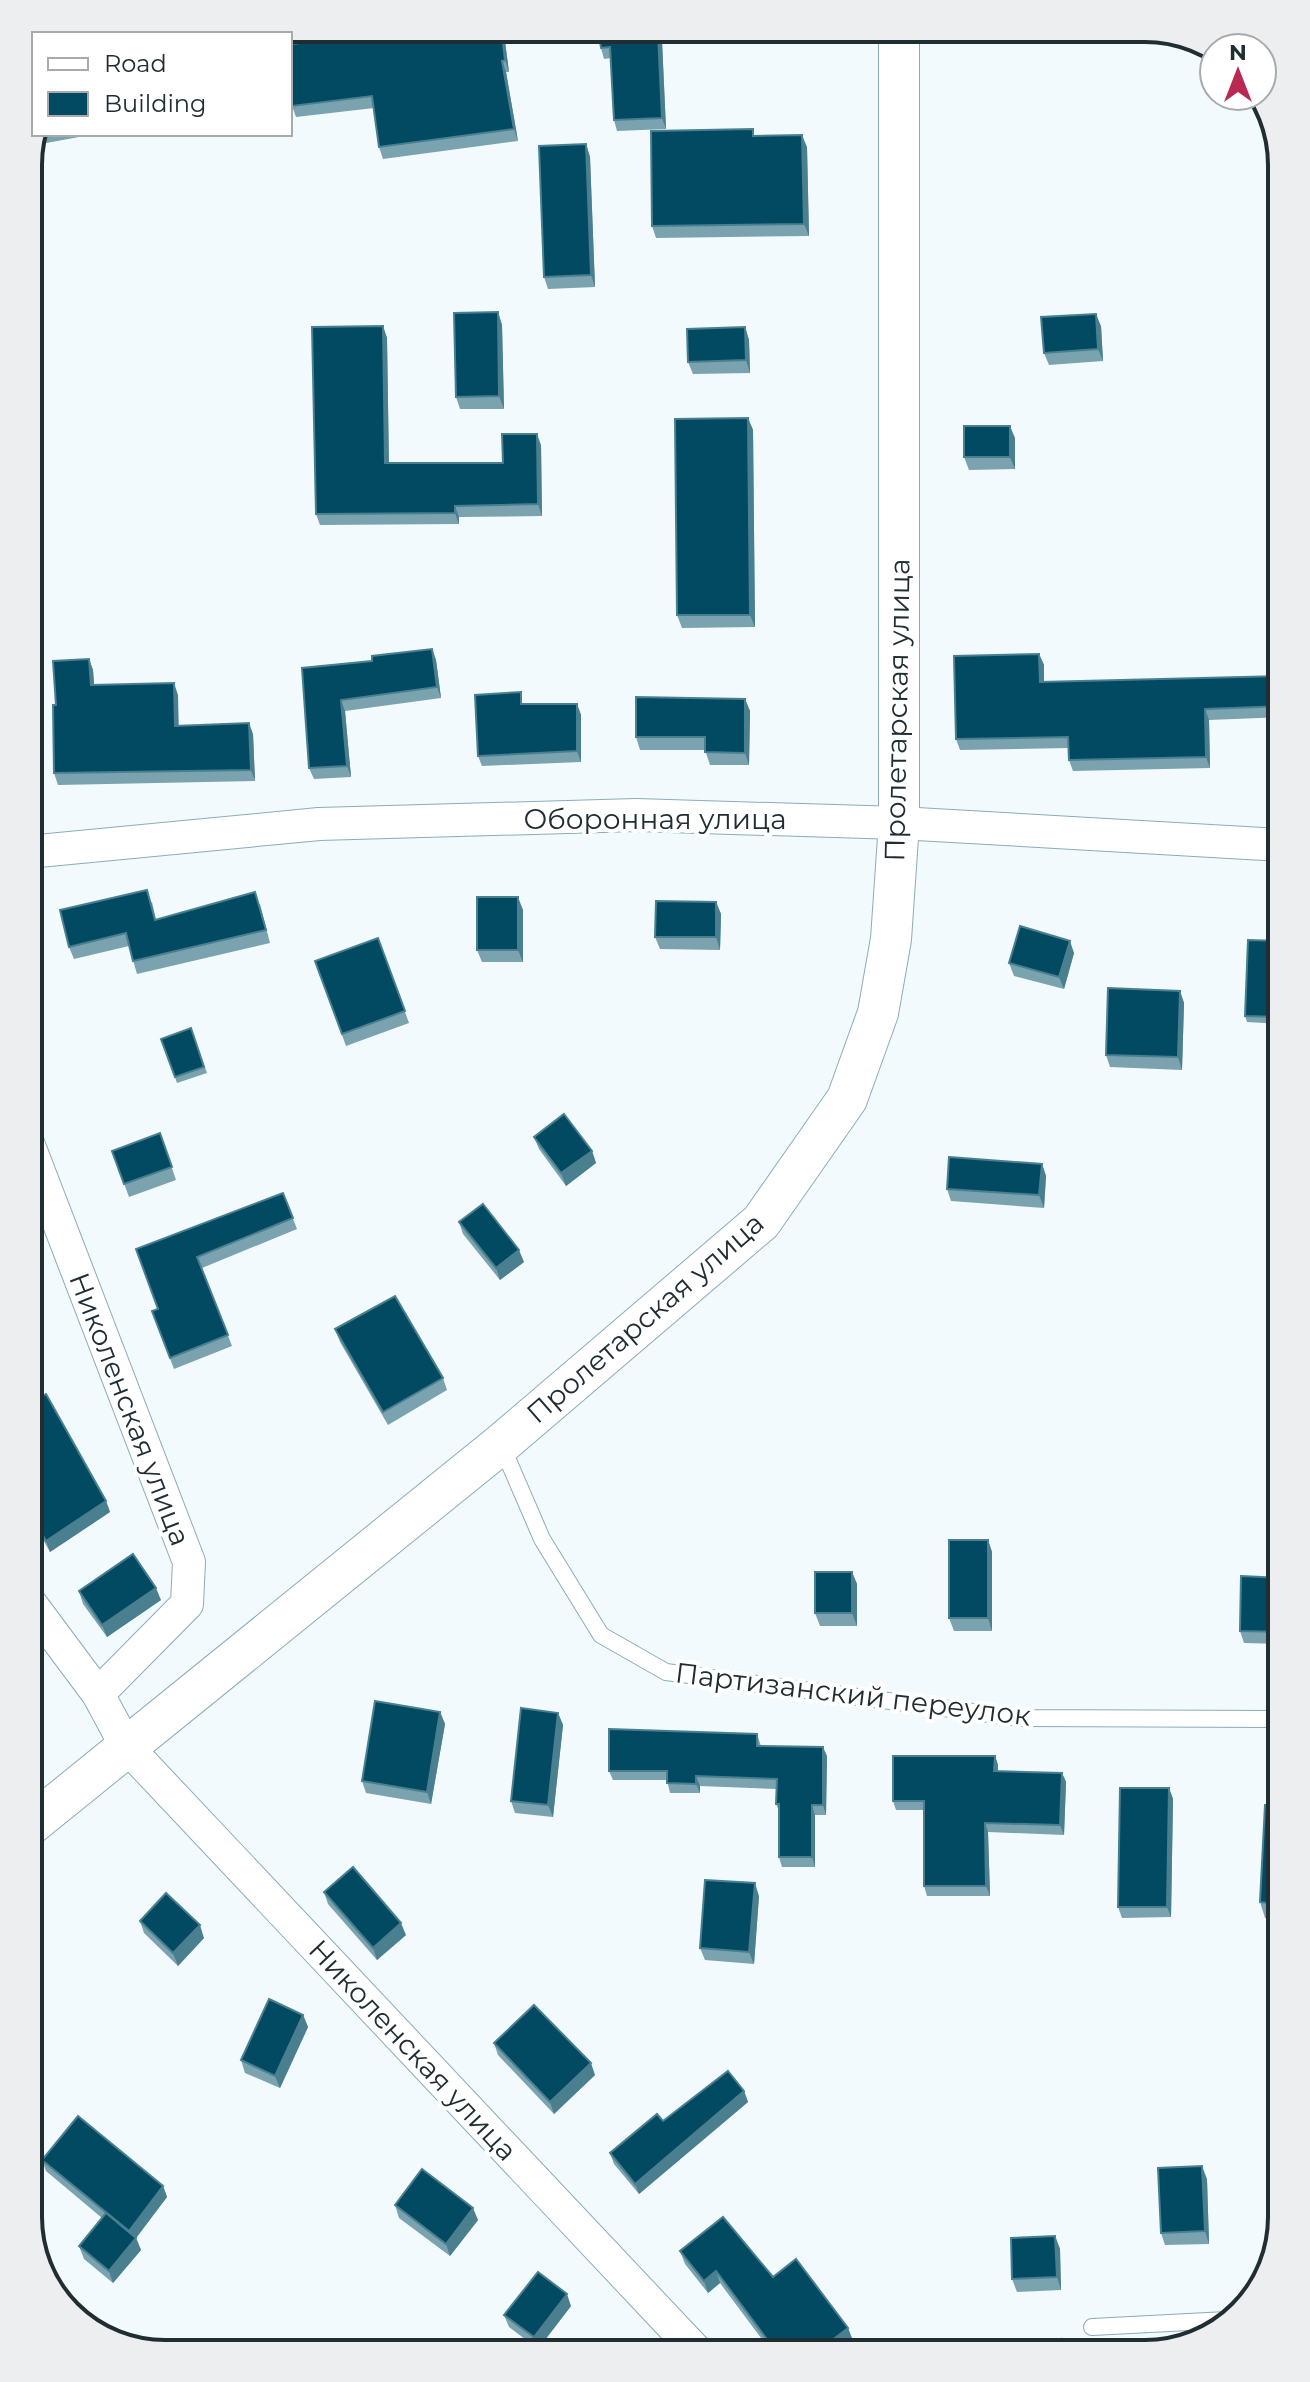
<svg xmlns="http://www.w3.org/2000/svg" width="1310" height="2382" viewBox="0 0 1310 2382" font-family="Montserrat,sans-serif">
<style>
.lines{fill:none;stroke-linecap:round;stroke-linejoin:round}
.service-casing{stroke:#8aacbc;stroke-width:18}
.minor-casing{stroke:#8aacbc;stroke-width:34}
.tertiary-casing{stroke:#8aacbc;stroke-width:42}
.path{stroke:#828d91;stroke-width:5;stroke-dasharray:2 6;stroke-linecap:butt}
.service{stroke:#fff;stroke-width:16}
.minor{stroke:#fff;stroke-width:32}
.tertiary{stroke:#fff;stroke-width:40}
.wall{fill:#7aa2af}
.shaded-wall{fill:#4a7f90}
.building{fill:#014a61;stroke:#4a7f90;stroke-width:2}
.labels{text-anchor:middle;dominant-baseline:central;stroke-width:8;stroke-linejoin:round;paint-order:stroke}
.street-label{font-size:28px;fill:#202e34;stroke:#fff}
.rim{fill:none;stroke:#202e34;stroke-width:4}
</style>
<rect width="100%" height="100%" fill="#f3fafd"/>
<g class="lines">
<g class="service-casing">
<g id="service">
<path d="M 501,1444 L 542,1539 L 601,1635 L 666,1672 L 1020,1718 L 1282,1719"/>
<path d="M 1092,2327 L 1227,2320"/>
</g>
</g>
<g class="minor-casing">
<g id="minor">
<path d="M 28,852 L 319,824 L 636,815 L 899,823 L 1282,845"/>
<path d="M 28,1143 L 189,1562 L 187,1604 L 98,1694"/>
<path d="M 28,1600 L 98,1694 L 126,1746 L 699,2354"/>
</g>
</g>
<g class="tertiary-casing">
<path id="tertiary" d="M 28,1827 L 501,1444 L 761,1222 L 847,1099 L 878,1013 L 891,939 L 899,823 L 899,31"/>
</g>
<path class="path" d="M 1032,2354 L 1067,2338"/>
<use href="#service" class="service"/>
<use href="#minor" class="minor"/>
<use href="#tertiary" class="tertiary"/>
</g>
<g class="wall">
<path d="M 716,32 L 716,39 L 662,41 L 666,129 L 617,131 L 614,120 L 611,58 L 604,59 L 601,48 L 599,34 Z"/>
<path d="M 504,34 L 509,72 L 506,72 L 518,141 L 383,159 L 379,147 L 374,108 L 296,117 L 292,106 L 364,36 Z"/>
<path d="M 38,134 L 79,134 L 79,137 L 41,144 Z"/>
<path d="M 755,136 L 807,147 L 809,236 L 656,238 L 652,226 Z"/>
<path d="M 586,144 L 590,157 L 595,287 L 548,289 L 544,277 Z"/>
<path d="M 498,312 L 502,325 L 504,409 L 460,409 L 456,397 Z"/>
<path d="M 383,326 L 387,338 L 389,463 L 503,463 L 541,445 L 542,516 L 459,517 L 459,524 L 320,525 L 316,514 Z"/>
<path d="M 1101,326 L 1103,361 L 1049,365 L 1044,353 Z"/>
<path d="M 745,327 L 749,340 L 750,373 L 693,374 L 688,362 Z"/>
<path d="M 748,418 L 753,430 L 755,627 L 682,628 L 677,615 Z"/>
<path d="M 1015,438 L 1015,469 L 969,470 L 964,457 Z"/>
<path d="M 28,451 L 38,476 L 28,480 Z"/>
<path d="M 432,649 L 436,660 L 441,698 L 345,711 L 351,777 L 314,779 L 309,768 L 302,668 L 372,661 Z"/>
<path d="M 1039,654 L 1044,665 L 1044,682 L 1282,676 L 1282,717 L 1209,720 L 1210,768 L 1073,771 L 1069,760 L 1068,748 L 960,750 L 956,739 Z"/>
<path d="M 89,659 L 93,670 L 94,685 L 178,695 L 178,726 L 253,734 L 255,781 L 58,785 L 54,773 L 56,705 Z"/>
<path d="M 745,699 L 750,711 L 749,765 L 710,765 L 705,750 L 640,750 L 636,737 Z"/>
<path d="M 525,704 L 577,704 L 581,715 L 581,762 L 482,766 L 478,756 Z"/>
<path d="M 152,902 L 156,920 L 260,904 L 270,943 L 137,974 L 129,946 L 74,959 L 69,947 Z"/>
<path d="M 716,902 L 721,914 L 720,950 L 660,949 L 655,937 Z"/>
<path d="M 523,910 L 523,962 L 482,962 L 477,950 Z"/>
<path d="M 378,938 L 409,1023 L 346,1046 L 315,961 Z"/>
<path d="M 1282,941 L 1282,983 L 1280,983 L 1278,1024 L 1247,1022 L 1245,1016 Z"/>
<path d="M 1074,953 L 1064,989 L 1014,976 L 1009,963 Z"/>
<path d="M 1180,991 L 1184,1003 L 1182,1070 L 1110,1067 L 1106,1055 Z"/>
<path d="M 191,1028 L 207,1073 L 177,1083 L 161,1039 Z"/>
<path d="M 160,1133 L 176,1180 L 129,1197 L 112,1151 Z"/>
<path d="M 534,1137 L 592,1151 L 596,1163 L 566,1186 L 539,1149 Z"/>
<path d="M 1042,1164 L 1046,1176 L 1044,1208 L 951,1201 L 947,1189 Z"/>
<path d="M 283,1193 L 297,1229 L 202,1268 L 232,1346 L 174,1369 L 152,1311 L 158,1309 L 136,1249 Z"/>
<path d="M 459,1222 L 524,1262 L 500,1280 L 463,1234 Z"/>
<path d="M 28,1307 L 36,1324 L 28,1328 Z"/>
<path d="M 335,1329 L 443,1378 L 447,1390 L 388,1425 L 340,1342 Z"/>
<path d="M 28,1404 L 106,1501 L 110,1512 L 50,1552 L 28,1513 Z"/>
<path d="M 988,1540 L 992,1552 L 992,1631 L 954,1631 L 949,1618 Z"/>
<path d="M 852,1572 L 857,1584 L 857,1626 L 820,1626 L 815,1613 Z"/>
<path d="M 1282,1578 L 1282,1644 L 1244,1643 L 1240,1631 Z"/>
<path d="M 79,1591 L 161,1600 L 107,1637 L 83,1604 Z"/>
<path d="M 440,1712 L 445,1724 L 431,1804 L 366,1793 L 362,1781 Z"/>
<path d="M 558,1713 L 563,1725 L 553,1817 L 515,1813 L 511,1801 Z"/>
<path d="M 757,1734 L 761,1746 L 827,1756 L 826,1815 L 815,1815 L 815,1867 L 782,1867 L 779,1857 L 779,1811 L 776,1804 L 776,1789 L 700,1786 L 700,1793 L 670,1793 L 667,1780 L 613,1780 L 609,1771 Z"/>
<path d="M 995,1756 L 998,1765 L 998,1771 L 1062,1773 L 1066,1782 L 1064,1835 L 988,1832 L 990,1896 L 927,1896 L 924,1886 L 924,1810 L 896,1810 L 893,1801 Z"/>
<path d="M 1169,1788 L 1173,1799 L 1171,1917 L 1122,1918 L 1118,1907 Z"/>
<path d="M 1282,1806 L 1282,1920 L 1265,1918 L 1260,1902 Z"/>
<path d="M 324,1892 L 406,1935 L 377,1960 L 328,1904 Z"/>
<path d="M 759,1896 L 754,1964 L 705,1960 L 700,1948 Z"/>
<path d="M 140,1921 L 204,1938 L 178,1966 L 144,1933 Z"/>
<path d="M 303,2015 L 308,2027 L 280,2088 L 245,2073 L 241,2060 Z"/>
<path d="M 494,2043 L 595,2075 L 554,2114 L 498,2055 Z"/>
<path d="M 744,2091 L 748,2102 L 639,2194 L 614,2164 L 610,2153 L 663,2121 Z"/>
<path d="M 42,2160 L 163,2186 L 167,2197 L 136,2238 L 141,2250 L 113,2283 L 84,2259 L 79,2246 L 102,2218 L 46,2171 Z"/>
<path d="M 1207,2179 L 1209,2244 L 1165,2245 L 1161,2233 Z"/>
<path d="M 395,2205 L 478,2220 L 450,2256 L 399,2218 Z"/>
<path d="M 1055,2236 L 1060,2249 L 1061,2290 L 1017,2292 L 1012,2279 Z"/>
<path d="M 680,2251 L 773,2277 L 848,2328 L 853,2341 L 835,2354 L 773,2354 L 720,2283 L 708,2293 L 685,2264 Z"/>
<path d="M 571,2306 L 538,2349 L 509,2327 L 504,2315 Z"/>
</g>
<g class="shaded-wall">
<path d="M 658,33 L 662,41 L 666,129 L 662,118 Z"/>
<path d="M 504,34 L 509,72 L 505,60 L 502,35 Z"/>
<path d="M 502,61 L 506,72 L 518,141 L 514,129 Z"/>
<path d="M 802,135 L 807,147 L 809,236 L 804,224 Z"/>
<path d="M 586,144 L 590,157 L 595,287 L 591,275 Z"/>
<path d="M 498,312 L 502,325 L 504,409 L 499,396 Z"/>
<path d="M 1096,314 L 1101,326 L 1103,361 L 1098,349 Z"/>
<path d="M 383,326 L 387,338 L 389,474 L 385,463 Z"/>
<path d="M 745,327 L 749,340 L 750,373 L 746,360 Z"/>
<path d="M 748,418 L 753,430 L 755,627 L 750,615 Z"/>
<path d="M 1010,426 L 1015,438 L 1015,469 L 1010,457 Z"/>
<path d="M 537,434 L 541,445 L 542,516 L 538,504 Z"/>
<path d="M 455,506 L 459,517 L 459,524 L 455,513 Z"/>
<path d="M 432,649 L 436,660 L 441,698 L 437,687 Z"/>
<path d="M 1039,654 L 1044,665 L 1044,694 L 1040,682 Z"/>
<path d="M 89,659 L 93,670 L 95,696 L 91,685 Z"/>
<path d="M 174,683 L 178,695 L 179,737 L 175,726 Z"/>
<path d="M 745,699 L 750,711 L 749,765 L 745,753 Z"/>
<path d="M 341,700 L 345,711 L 351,777 L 347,766 Z"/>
<path d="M 577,704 L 581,715 L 581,762 L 577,751 Z"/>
<path d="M 1205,709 L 1209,720 L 1210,768 L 1206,757 Z"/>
<path d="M 249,723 L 253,734 L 255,781 L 251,770 Z"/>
<path d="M 518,897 L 523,910 L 523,962 L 518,950 Z"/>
<path d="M 716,902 L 721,914 L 720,950 L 716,937 Z"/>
<path d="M 1070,941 L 1074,953 L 1064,989 L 1059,977 Z"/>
<path d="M 1278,976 L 1280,983 L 1278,1024 L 1276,1017 Z"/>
<path d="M 1180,991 L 1184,1003 L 1182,1070 L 1178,1057 Z"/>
<path d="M 592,1151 L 596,1163 L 566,1186 L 561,1173 Z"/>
<path d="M 1042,1164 L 1046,1176 L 1044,1208 L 1039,1195 Z"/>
<path d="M 519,1250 L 524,1262 L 500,1280 L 496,1268 Z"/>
<path d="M 106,1501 L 110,1512 L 50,1552 L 46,1541 Z"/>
<path d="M 988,1540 L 992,1552 L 992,1631 L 988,1618 Z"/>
<path d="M 852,1572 L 857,1584 L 857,1626 L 852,1613 Z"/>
<path d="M 156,1588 L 161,1600 L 107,1637 L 102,1625 Z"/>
<path d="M 440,1712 L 445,1724 L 431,1804 L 427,1792 Z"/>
<path d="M 558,1713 L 563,1725 L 553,1817 L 548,1805 Z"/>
<path d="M 823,1747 L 827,1756 L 826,1815 L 823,1805 Z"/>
<path d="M 995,1756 L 998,1765 L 997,1780 L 994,1771 Z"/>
<path d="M 1062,1773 L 1066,1782 L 1064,1835 L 1060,1825 Z"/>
<path d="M 696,1776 L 700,1786 L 700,1793 L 696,1784 Z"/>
<path d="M 1169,1788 L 1173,1799 L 1171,1917 L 1167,1907 Z"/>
<path d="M 812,1805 L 815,1815 L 815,1867 L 812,1857 Z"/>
<path d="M 985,1823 L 988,1832 L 990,1896 L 986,1886 Z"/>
<path d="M 755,1883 L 759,1896 L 754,1964 L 749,1952 Z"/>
<path d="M 401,1923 L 406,1935 L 377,1960 L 373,1948 Z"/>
<path d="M 200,1925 L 204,1938 L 178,1966 L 173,1953 Z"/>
<path d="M 303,2015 L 308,2027 L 280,2088 L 275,2076 Z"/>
<path d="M 591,2063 L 595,2075 L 554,2114 L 550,2102 Z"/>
<path d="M 744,2091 L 748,2102 L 639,2194 L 635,2184 Z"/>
<path d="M 1202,2166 L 1207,2179 L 1209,2244 L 1205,2231 Z"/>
<path d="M 163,2186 L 167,2197 L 133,2242 L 129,2231 Z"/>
<path d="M 473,2208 L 478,2220 L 450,2256 L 446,2244 Z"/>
<path d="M 1055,2236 L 1060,2249 L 1061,2290 L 1057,2277 Z"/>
<path d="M 136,2238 L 141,2250 L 113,2283 L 109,2271 Z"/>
<path d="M 716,2271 L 720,2283 L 708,2293 L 704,2281 Z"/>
<path d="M 567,2294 L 571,2306 L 538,2349 L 534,2337 Z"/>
<path d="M 848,2328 L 853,2341 L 835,2354 L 814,2354 Z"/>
</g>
<g class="building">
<path d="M 658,33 L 662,118 L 614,120 L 610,47 L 601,48 L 599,34 Z"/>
<path d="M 502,35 L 505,60 L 502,61 L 514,129 L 379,147 L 372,96 L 292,106 L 290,91 L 290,44 L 365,37 L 364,36 Z"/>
<path d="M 753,129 L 753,136 L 802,135 L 804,224 L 652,226 L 651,131 Z"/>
<path d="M 586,144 L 591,275 L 544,277 L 539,146 Z"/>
<path d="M 498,312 L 499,396 L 456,397 L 454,313 Z"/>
<path d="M 1096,314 L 1098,349 L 1044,353 L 1041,317 Z"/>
<path d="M 383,326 L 385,463 L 503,463 L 502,434 L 537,434 L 538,504 L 455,506 L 455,513 L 316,514 L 312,327 Z"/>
<path d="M 745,327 L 746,360 L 688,362 L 687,329 Z"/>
<path d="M 748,418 L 750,615 L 677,615 L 675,419 Z"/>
<rect x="964" y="426" width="46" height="31"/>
<path d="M 28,451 L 34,463 L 28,466 Z"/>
<path d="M 432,649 L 437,687 L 341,700 L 347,766 L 309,768 L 302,668 L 372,661 L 372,656 Z"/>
<path d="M 1039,654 L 1040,682 L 1282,676 L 1282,706 L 1205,709 L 1206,757 L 1069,760 L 1068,737 L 956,739 L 954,656 Z"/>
<path d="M 89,659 L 91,685 L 174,683 L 175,726 L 249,723 L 251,770 L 54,773 L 53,705 L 56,705 L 53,661 Z"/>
<path d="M 521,692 L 521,704 L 577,704 L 577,751 L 478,756 L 475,695 Z"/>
<path d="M 636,697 L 745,699 L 745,753 L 705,752 L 705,737 L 636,737 Z"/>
<path d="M 147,890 L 155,920 L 255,892 L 266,930 L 133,961 L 126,933 L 69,947 L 60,910 Z"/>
<rect x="477" y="897" width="41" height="53"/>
<path d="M 656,901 L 716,902 L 716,937 L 655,937 Z"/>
<path d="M 1020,926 L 1070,941 L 1059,977 L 1009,963 Z"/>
<path d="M 378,938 L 405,1011 L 342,1034 L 315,961 Z"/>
<path d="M 1248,940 L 1282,941 L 1282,976 L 1278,976 L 1276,1017 L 1245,1016 Z"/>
<path d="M 1108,988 L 1180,991 L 1178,1057 L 1106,1055 Z"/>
<path d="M 191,1028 L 204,1067 L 175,1077 L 161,1039 Z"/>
<path d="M 564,1114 L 592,1151 L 561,1173 L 534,1137 Z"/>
<path d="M 160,1133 L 172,1167 L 124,1184 L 112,1151 Z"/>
<path d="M 949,1157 L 1042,1164 L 1039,1195 L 947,1189 Z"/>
<path d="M 283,1193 L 293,1218 L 197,1257 L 228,1335 L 170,1358 L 152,1311 L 158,1309 L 136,1249 Z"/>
<path d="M 483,1204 L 519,1250 L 496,1268 L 459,1222 Z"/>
<path d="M 395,1296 L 443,1378 L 383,1412 L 335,1329 Z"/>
<path d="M 46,1394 L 106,1501 L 46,1541 L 28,1509 L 28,1404 Z"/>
<rect x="949" y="1540" width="39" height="78"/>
<path d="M 133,1554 L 156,1588 L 102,1625 L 79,1591 Z"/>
<rect x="815" y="1572" width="37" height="41"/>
<path d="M 1241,1576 L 1282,1578 L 1282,1632 L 1240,1631 Z"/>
<path d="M 375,1701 L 440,1712 L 427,1792 L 362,1781 Z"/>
<path d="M 521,1708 L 558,1713 L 548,1805 L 511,1801 Z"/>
<path d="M 609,1729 L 757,1734 L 757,1746 L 823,1747 L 823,1805 L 812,1805 L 812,1857 L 779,1857 L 779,1804 L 776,1804 L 777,1779 L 696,1776 L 696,1784 L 667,1783 L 667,1771 L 609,1771 Z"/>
<path d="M 893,1756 L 995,1756 L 994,1771 L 1062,1773 L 1060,1825 L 985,1823 L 986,1886 L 924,1886 L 924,1801 L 893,1801 Z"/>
<path d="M 1120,1788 L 1169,1788 L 1167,1907 L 1118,1907 Z"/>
<path d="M 1265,1805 L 1282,1806 L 1282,1905 L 1260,1902 Z"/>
<path d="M 353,1867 L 401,1923 L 373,1948 L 324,1892 Z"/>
<path d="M 705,1880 L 755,1883 L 749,1952 L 700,1948 Z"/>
<path d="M 166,1893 L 200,1925 L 173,1953 L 140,1921 Z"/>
<path d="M 269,1999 L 303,2015 L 275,2076 L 241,2060 Z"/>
<path d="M 534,2005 L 591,2063 L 550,2102 L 494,2043 Z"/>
<path d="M 728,2071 L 744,2091 L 635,2184 L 610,2153 L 657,2114 L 663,2121 Z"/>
<path d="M 78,2116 L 163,2186 L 129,2231 L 42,2160 Z"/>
<path d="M 1202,2166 L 1205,2231 L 1161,2233 L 1158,2168 Z"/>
<path d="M 422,2169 L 473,2208 L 446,2244 L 395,2205 Z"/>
<path d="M 106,2213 L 136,2238 L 109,2271 L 79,2246 Z"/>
<path d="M 723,2217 L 773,2277 L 796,2259 L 848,2328 L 814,2354 L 778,2354 L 716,2271 L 704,2281 L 680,2251 Z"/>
<path d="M 1055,2236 L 1057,2277 L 1012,2279 L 1011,2238 Z"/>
<path d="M 538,2272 L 567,2294 L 534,2337 L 504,2315 Z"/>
<path d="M 611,2345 L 620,2354 L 602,2354 Z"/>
</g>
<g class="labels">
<g class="street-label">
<text transform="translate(897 710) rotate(-89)">Пролетарская улица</text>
<text x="655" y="819">Оборонная улица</text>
<text transform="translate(645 1318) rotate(-41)">Пролетарская улица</text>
<text transform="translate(130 1409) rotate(69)">Николенская улица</text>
<text transform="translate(853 1694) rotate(7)">Партизанский переулок</text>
<text transform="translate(413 2050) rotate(47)">Николенская улица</text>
</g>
</g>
<path d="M0 0H1310V2382H0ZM165 42H1145A123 123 0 0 1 1268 165V2217A123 123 0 0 1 1145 2340H165A123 123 0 0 1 42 2217V165A123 123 0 0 1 165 42Z" fill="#edeeef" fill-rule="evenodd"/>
<path class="rim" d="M165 42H1145A123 123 0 0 1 1268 165V2217A123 123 0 0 1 1145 2340H165A123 123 0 0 1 42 2217V165A123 123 0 0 1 165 42Z"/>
<rect x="32" y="32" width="260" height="104" fill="#ffffff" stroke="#a6abae" stroke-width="2"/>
<rect x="48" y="58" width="40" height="12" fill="#ffffff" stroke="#a6abae" stroke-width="2"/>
<text x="104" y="72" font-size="24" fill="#202e34">Road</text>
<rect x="48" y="92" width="40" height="24" fill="#014a61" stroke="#a6abae" stroke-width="2"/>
<text x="104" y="112" font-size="24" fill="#202e34">Building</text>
<g transform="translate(1238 72)"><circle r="38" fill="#ffffff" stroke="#a6abae" stroke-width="2"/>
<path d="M0-6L14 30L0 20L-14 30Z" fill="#b92952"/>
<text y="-12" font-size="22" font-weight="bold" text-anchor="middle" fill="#202e34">N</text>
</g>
</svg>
